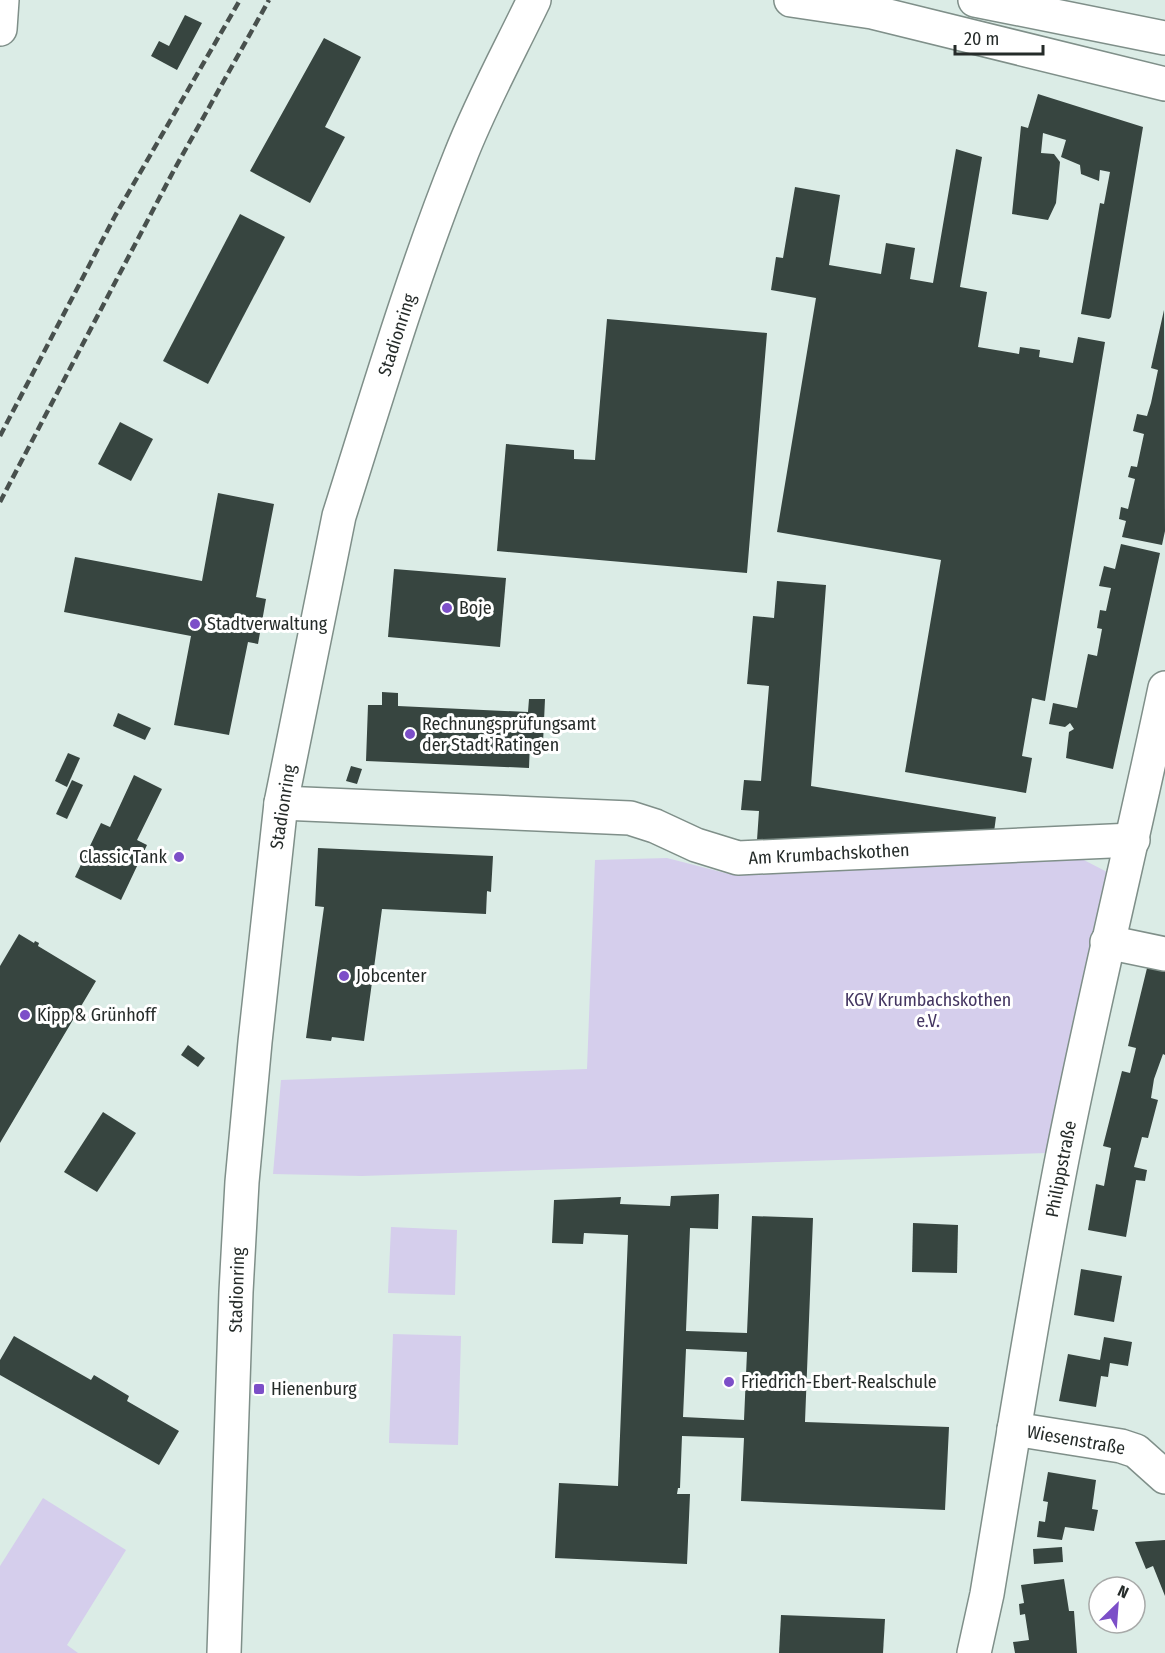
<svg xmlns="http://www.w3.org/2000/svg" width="1165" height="1653" viewBox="0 0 1165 1653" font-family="'Fira Sans Condensed',sans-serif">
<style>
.green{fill:#d5ceec}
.building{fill:#374540;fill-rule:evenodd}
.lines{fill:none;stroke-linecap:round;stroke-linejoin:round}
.street-casing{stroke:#7f8f89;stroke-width:36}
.secondary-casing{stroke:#7f8f89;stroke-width:36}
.street{stroke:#fff;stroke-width:33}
.secondary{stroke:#fff;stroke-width:33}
.rail{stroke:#48504d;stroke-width:4.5;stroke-dasharray:9 4.5;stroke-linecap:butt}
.poi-dot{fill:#7c4fc8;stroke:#fff;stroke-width:2}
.labels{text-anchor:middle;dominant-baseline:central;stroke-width:6;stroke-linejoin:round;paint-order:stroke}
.street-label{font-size:18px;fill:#252b29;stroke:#fff}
.poi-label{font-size:18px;fill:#252b29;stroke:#fff;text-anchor:start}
.park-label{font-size:18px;fill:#443661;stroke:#fff}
</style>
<rect width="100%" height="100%" fill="#dbece6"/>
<g class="green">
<path d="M 1078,857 L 1111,874 L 1047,1153 L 362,1176 L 273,1174 L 281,1080 L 587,1069 L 595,860 L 667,858 L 729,874 Z"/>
<path d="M 391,1227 L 457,1230 L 455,1295 L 388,1293 Z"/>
<path d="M 393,1334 L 461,1336 L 458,1445 L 389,1443 Z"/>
<path d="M 43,1498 L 126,1550 L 67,1645 L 78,1653 L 0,1653 L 0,1566 Z"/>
</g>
<g class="building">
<path d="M 185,15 L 202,23 L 177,70 L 151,56 L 159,41 L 169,46 Z"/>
<path d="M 324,38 L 361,57 L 325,127 L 345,137 L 310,203 L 250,171 Z"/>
<path d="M 1038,94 L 1143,127 L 1111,317 L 1109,319 L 1081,314 L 1100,203 L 1104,204 L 1110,172 L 1100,170 L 1099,181 L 1081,174 L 1080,165 L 1061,157 L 1066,140 L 1043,133 L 1041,153 L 1054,154 L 1060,162 L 1056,203 L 1048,220 L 1012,214 L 1021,126 L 1028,128 Z"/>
<path d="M 956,149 L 982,157 L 960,287 L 987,292 L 978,347 L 1019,354 L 1020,347 L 1040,350 L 1039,357 L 1073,363 L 1078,337 L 1105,342 L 1045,701 L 1032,698 L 1022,756 L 1032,758 L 1026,793 L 905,772 L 941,560 L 777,532 L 816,298 L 771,290 L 776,257 L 783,258 L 795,187 L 840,195 L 829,265 L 881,274 L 886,243 L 915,248 L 910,279 L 933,283 Z"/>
<path d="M 240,214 L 285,237 L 208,384 L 163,361 Z"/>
<path d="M 1164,310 L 1165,531 L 1162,545 L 1122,537 L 1126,521 L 1119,519 L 1121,507 L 1128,509 L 1135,479 L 1128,477 L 1131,466 L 1137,467 L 1144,434 L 1133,431 L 1137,414 L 1147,416 L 1151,403 L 1158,370 L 1151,368 Z"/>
<path d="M 607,319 L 767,333 L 747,573 L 497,551 L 506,444 L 574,450 L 574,459 L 595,460 Z"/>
<path d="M 120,422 L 153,439 L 131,481 L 98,464 Z"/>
<path d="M 218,493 L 274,504 L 256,597 L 266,599 L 258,644 L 248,642 L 229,735 L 174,725 L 191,636 L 64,612 L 75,557 L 202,581 Z"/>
<path d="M 1121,544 L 1160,553 L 1113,769 L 1066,758 L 1069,732 L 1074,729 L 1070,723 L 1065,727 L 1049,724 L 1053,703 L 1077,708 L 1088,654 L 1097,656 L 1102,629 L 1097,628 L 1100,610 L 1106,611 L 1111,588 L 1099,586 L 1104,566 L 1115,569 Z"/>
<path d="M 394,569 L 506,578 L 500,647 L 388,637 Z"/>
<path d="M 777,581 L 826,585 L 811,786 L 996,817 L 994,832 L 757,840 L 759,811 L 741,810 L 744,780 L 761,781 L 769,686 L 747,684 L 753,616 L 774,618 Z"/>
<path d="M 382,692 L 398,693 L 398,706 L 528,712 L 529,699 L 545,699 L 543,743 L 530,742 L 529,768 L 366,761 L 368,705 L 382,705 Z"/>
<path d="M 118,713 L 151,728 L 145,740 L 113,726 Z"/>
<path d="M 68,753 L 80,758 L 67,787 L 55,781 Z"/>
<path d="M 351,766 L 362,769 L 357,784 L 346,781 Z"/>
<path d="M 134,775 L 162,789 L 137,840 L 147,845 L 121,900 L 75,877 L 101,823 L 110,827 Z"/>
<path d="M 72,780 L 83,785 L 67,819 L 56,814 Z"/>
<path d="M 318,848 L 493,856 L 491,892 L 487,891 L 486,914 L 382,909 L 364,1041 L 332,1037 L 331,1041 L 306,1038 L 324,907 L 315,906 Z"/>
<path d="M 19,934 L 34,943 L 35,941 L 39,943 L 38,946 L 96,981 L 0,1143 L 0,966 Z"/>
<path d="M 1148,964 L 1165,969 L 1165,1055 L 1163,1054 L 1154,1079 L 1151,1098 L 1158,1100 L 1148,1138 L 1142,1137 L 1134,1167 L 1147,1170 L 1145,1181 L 1136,1180 L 1126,1237 L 1088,1230 L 1096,1184 L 1104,1186 L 1111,1148 L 1103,1146 L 1122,1071 L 1130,1073 L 1136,1048 L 1128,1046 Z"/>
<path d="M 188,1045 L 205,1058 L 198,1067 L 181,1055 Z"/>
<path d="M 103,1112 L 136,1133 L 97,1192 L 64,1172 Z"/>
<path d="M 719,1194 L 718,1229 L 690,1228 L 686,1331 L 747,1333 L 752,1216 L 813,1218 L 805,1422 L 949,1427 L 945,1510 L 741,1501 L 744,1438 L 682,1436 L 680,1488 L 678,1488 L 677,1494 L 690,1494 L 687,1564 L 555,1558 L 559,1483 L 618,1486 L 628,1235 L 584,1233 L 583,1244 L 552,1243 L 554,1200 L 621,1197 L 620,1204 L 670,1206 L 671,1196 ZM 686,1349 L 747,1352 L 744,1420 L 683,1417 Z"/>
<path d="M 913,1223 L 958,1225 L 957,1273 L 912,1272 Z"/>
<path d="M 1081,1269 L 1122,1276 L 1114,1322 L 1074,1315 Z"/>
<path d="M 14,1336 L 91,1380 L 94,1375 L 129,1396 L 127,1401 L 179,1431 L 159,1465 L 0,1375 L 0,1360 Z"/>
<path d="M 1104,1337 L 1132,1342 L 1128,1366 L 1110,1363 L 1108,1377 L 1101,1376 L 1096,1407 L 1059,1401 L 1068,1354 L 1100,1360 Z"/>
<path d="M 1048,1472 L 1096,1480 L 1092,1509 L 1098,1510 L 1094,1531 L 1065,1527 L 1062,1540 L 1037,1537 L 1039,1521 L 1045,1522 L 1048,1502 L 1043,1501 Z"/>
<path d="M 1165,1540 L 1165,1596 L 1153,1566 L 1146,1569 L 1135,1542 Z"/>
<path d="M 1062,1547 L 1063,1562 L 1034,1564 L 1033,1549 Z"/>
<path d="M 1064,1579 L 1069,1611 L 1074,1611 L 1077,1653 L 1015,1653 L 1013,1642 L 1029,1640 L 1025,1614 L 1020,1615 L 1019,1604 L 1024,1603 L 1021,1585 Z"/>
<path d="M 781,1615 L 885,1619 L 883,1653 L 779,1653 Z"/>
</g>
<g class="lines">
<g class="street-casing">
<g id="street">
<path d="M 0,29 L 2,0"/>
<path d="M 281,803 L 630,818 L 655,826 L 696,845 L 738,858 L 1133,840"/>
<path d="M 1107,942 L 1165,954"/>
<path d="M 1014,1429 L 1121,1446 L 1136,1451 L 1165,1477"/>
<path d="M 974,1653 L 987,1594 C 1011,1449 1034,1303 1062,1159 C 1093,1001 1132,845 1165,688"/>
</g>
</g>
<g class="secondary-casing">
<g id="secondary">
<path d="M 791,0 L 872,12 L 1165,84"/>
<path d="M 975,0 L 1165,38"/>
<path d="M 224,1653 L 236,1292 L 242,1182 L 255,1042 L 281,803 L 339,516 C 377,396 413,274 460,157 C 481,103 509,52 534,0"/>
</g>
</g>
<use href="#street" class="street"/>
<use href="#secondary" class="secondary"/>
<g class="rail">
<path d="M 0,436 L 115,216 L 240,0"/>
<path d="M 0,502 L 174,170 L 269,0"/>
</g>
</g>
<g class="poi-dot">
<circle cx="447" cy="608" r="6"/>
<circle cx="195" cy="624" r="6"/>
<circle cx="410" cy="734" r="6"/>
<circle cx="179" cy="857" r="6"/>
<circle cx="344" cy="976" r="6"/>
<circle cx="25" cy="1015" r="6"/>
<circle cx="729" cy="1382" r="6"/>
<rect x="253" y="1383" width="12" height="12" rx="3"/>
</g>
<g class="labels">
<g class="street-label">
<text transform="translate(397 335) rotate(-72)">Stadionring</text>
<text transform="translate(283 807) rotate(-81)">Stadionring</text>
<text transform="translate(829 854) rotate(-3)">Am Krumbachskothen</text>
<text transform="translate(1061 1169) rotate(-79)">Philippstraße</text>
<text transform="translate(237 1290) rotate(-88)">Stadionring</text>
<text transform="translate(1076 1440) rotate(10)">Wiesenstraße</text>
</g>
<g class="poi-label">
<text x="459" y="608">Boje</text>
<text x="207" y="624">Stadtverwaltung</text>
<text x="422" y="724">Rechnungsprüfungsamt<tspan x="422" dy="21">der Stadt Ratingen</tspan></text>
<text x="167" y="857" text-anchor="end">Classic Tank</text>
<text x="356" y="976">Jobcenter</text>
<text x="37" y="1015">Kipp &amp; Grünhoff</text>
<text x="741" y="1382">Friedrich-Ebert-Realschule</text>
<text x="271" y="1389">Hienenburg</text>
</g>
<g class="park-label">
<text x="928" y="1000">KGV Krumbachskothen<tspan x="928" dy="21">e.V.</tspan></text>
</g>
</g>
<g transform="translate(1117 1605) rotate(25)"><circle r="28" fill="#ffffff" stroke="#a8aaa9" stroke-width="1.5"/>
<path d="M0-4.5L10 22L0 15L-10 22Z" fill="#7c4fc8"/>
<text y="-9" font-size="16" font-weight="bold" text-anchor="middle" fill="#252b29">N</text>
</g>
<path d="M955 45v9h88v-9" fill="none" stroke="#252b29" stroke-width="3"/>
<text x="964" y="45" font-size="18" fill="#252b29" stroke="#ffffff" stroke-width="4.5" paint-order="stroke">20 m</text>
</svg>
